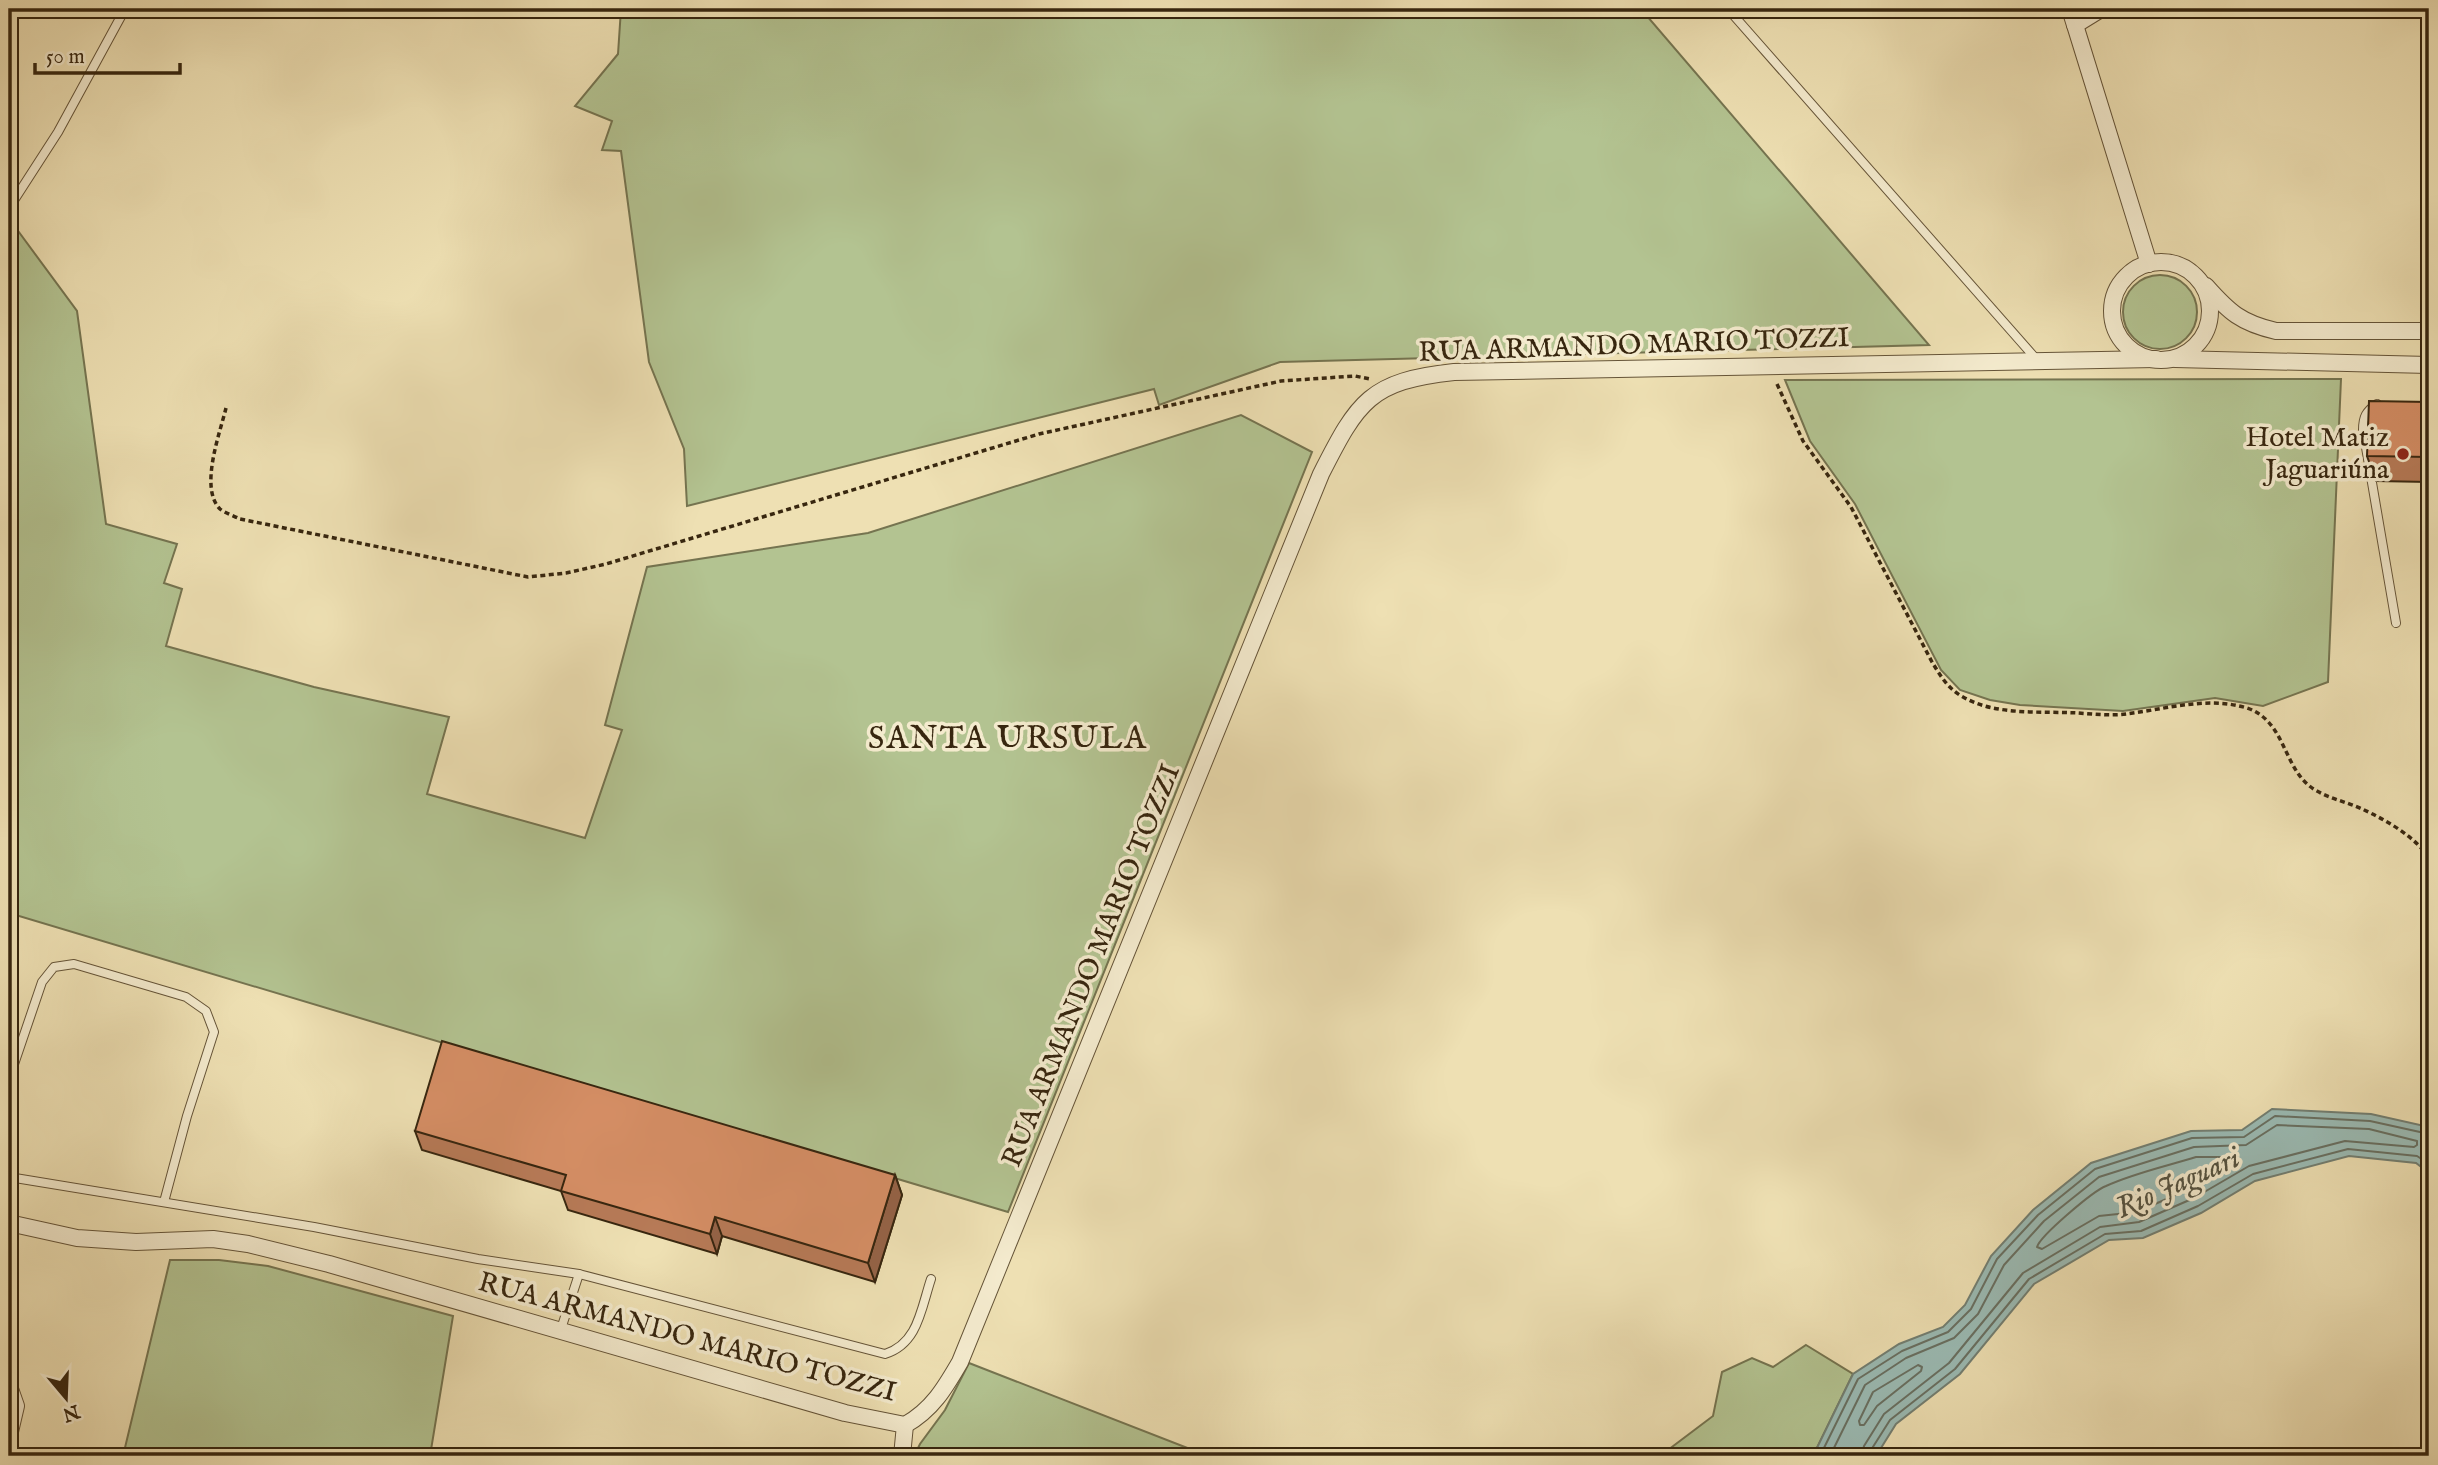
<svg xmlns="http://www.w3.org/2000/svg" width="2438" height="1465" viewBox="0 0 2438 1465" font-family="'IM FELL English',serif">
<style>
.green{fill:#b3c391;stroke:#757450;stroke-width:2}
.water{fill:#9bbbb4;stroke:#737f72;stroke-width:2}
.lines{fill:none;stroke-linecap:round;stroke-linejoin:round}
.shore{stroke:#697062;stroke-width:2}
.service-casing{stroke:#655438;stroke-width:10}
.minor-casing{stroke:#655438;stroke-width:18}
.path{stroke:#37260f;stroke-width:3.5;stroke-dasharray:5 3.5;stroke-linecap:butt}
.service{stroke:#f4ebce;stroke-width:8}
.minor{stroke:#f4ebce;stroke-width:16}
.wall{fill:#b77a57;stroke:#37260f;stroke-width:2}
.shaded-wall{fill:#956347;stroke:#37260f;stroke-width:2}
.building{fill:#d58e65;stroke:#37260f;stroke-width:2}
.poi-dot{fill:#8f2418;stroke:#f4ebce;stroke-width:2.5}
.labels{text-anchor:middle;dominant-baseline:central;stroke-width:7;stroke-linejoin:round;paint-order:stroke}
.street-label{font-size:28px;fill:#37260f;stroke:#f4ebce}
.poi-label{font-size:28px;fill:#37260f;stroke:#f4ebce;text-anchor:end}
.water-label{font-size:30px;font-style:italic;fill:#555341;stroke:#f4ebce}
.quarter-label{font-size:32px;letter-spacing:2px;fill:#37260f;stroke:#f4ebce}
</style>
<rect width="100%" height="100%" fill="#eee0b3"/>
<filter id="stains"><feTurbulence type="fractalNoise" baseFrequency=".00286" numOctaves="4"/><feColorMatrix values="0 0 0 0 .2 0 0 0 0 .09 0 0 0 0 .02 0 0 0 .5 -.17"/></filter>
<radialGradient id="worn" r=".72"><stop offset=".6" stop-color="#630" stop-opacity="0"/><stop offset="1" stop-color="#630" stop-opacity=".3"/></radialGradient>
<g class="green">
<path d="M 621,9 L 1641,9 L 1929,345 L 1280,362 L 1159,405 L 1154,389 L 687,506 L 684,449 L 649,362 L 621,151 L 602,150 L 612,121 L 575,106 L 618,54 Z"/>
<path d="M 13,224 L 77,311 L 106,524 L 177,544 L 164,583 L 182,589 L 166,646 L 314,687 L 449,717 L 427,794 L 585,838 L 622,730 L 605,725 L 647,567 L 868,533 L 1241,415 L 1312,452 L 1008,1212 L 9,913 L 9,230 Z"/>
<circle cx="2160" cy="312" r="37"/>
<path d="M 2341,379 L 2328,682 L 2263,706 L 2215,698 L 2123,711 L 2020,705 L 1990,700 L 1960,690 L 1941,670 L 1855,504 L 1810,441 L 1785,380 Z"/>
<path d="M 170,1260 L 219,1260 L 268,1266 L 453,1316 L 430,1456 L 123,1456 Z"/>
<path d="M 1806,1345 L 1853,1374 L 1813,1456 L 1660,1456 L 1713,1416 L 1722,1372 L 1752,1358 L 1773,1367 Z"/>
<path d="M 969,1363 L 1208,1456 L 914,1456 L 920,1444 L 945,1410 Z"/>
</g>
<path class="water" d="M 2272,1109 L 2371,1114 L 2429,1127 L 2429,1173 L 2416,1163 L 2349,1156 L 2255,1181 L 2201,1213 L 2143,1238 L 2109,1240 L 2034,1284 L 1960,1374 L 1896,1424 L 1876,1456 L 1813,1456 L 1853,1374 L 1899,1344 L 1943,1327 L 1965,1305 L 1991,1256 L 2033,1210 L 2091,1163 L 2191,1131 L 2242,1130 Z"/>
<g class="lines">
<g class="shore">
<path d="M 2196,1157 L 2232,1157 L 2235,1160 L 2189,1189 L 2137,1212 L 2099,1216 L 2042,1249 L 2037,1247 C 2040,1236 2093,1191 2106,1186 C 2134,1173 2167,1166 2196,1157 Z"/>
<path d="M 1918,1365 L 1922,1367 L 1921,1371 L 1877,1406 L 1864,1425 L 1860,1425 L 1859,1421 L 1873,1392 Z"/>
<path d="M 1820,1456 L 1858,1379 L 1902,1351 L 1948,1332 L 1971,1309 L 1997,1259 L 2038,1215 L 2095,1169 L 2192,1138 L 2244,1137 L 2275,1116 L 2370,1121 L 2429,1134"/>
<path d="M 1830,1456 L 1865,1385 L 1906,1358 L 1954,1338 L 1978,1314 L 2004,1265 L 2044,1221 L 2099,1177 L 2194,1147 L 2246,1145 L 2277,1125 L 2369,1129 L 2417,1141 L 2417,1145 L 2414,1147 L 2345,1141 L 2249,1166 L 2194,1198 L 2139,1222 L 2100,1227 L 2023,1273 L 1949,1363 L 1884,1414 L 1864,1446 L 1862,1456"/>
<path d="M 1871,1456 L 1871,1450 L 1890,1420 L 1955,1369 L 2029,1279 L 2105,1234 L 2141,1231 L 2198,1206 L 2253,1174 L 2348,1149 L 2417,1156 L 2429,1164"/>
</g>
<g class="service-casing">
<g id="service">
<path d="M 1728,9 L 2037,360"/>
<path d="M 9,208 L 58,132 L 125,9"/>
<path d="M 2377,404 C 2366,411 2363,417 2363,430 L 2396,623"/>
<path d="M 9,1079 L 42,982 L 54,967 L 74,964 L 186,997 L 206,1011 L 214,1032 L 187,1116 L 164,1202"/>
<path d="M 9,1177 L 314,1227 L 478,1259 L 579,1274"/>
<path d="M 560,1332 L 579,1274 L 885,1354 C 918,1344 921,1309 931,1279"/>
</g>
</g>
<g class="minor-casing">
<g id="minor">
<path d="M 2070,9 L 2075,25 L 2101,9"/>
<path d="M 2075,25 L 2149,264"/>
<circle cx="2161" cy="311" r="49"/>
<path d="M 2206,286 C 2229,312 2241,323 2276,331 L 2429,331"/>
<path d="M 2175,359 L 2429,365"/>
<path d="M 9,1223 L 77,1238 L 136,1242 L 213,1239 L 248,1244 L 329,1264 L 845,1413 L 905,1425 C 932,1410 945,1388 960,1362 L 1321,474 C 1358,401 1370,381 1454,372 L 2156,359"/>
<path d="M 9,1386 L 16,1406 L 9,1436"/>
<path d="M 902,1456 L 905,1425"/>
</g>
</g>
<g class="path">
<path d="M 1777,384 L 1803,441 L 1851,507 L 1932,662 C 1940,675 1948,689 1963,697 C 1996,716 2041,711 2078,713 C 2094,714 2111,716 2126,714 C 2166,709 2208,696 2247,708 C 2288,722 2282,772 2317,791 C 2331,799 2347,802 2362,809 C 2384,819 2417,837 2429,859"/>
<path d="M 226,408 C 220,433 199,488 220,509 C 225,513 234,516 240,519 L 528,577 L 566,573 L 606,564 L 1039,434 L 1281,381 L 1355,376 L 1370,379"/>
</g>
<use href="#service" class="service"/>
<use href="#minor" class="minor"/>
</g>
<g class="wall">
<path d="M 2429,402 L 2429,482 L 2376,481 L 2367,456 Z"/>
<path d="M 415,1131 L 895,1175 L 902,1195 L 875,1282 L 722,1236 L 717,1254 L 568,1210 L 561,1191 L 422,1150 Z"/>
</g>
<g class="shaded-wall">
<path d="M 895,1175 L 902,1195 L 875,1282 L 868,1263 Z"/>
<path d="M 715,1217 L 722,1236 L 717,1254 L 710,1234 Z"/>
</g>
<g class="building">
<path d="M 2369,401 L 2429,402 L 2429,457 L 2367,456 Z"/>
<path d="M 442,1041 L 895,1175 L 868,1263 L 715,1217 L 710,1234 L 561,1191 L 566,1175 L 415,1131 Z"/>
</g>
<circle class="poi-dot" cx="2403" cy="454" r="7"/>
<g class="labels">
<g class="street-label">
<text transform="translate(1634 346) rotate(-2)">RUA ARMANDO MARIO TOZZI</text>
<text transform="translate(1092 966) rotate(-68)">RUA ARMANDO MARIO TOZZI</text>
<text transform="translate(687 1338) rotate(15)">RUA ARMANDO MARIO TOZZI</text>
</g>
<g class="poi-label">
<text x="2389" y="438">Hotel Matiz<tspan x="2389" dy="32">Jaguariúna</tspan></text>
</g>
<g class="water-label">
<text transform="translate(2178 1184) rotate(-24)">Rio Jaguari</text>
</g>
<g class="quarter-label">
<text x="1008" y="739">SANTA URSULA</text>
</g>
</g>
<rect width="2438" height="1465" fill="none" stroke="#eee0b3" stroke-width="35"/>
<rect x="10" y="10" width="2417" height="1444" fill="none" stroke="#37260f" stroke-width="3.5"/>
<rect x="18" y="18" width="2403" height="1430" fill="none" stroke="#37260f" stroke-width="2"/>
<g transform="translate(66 1398) rotate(161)" stroke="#f4ebce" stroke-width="5" paint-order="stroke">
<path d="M0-5L12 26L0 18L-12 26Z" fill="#37260f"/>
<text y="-10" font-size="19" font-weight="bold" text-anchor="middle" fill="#37260f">N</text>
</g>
<path d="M35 63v10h145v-10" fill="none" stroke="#37260f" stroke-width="3.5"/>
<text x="46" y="63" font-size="21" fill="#37260f" stroke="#f4ebce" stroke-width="5" paint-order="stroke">50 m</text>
<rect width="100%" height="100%" filter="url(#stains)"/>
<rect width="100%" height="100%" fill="url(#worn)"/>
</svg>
